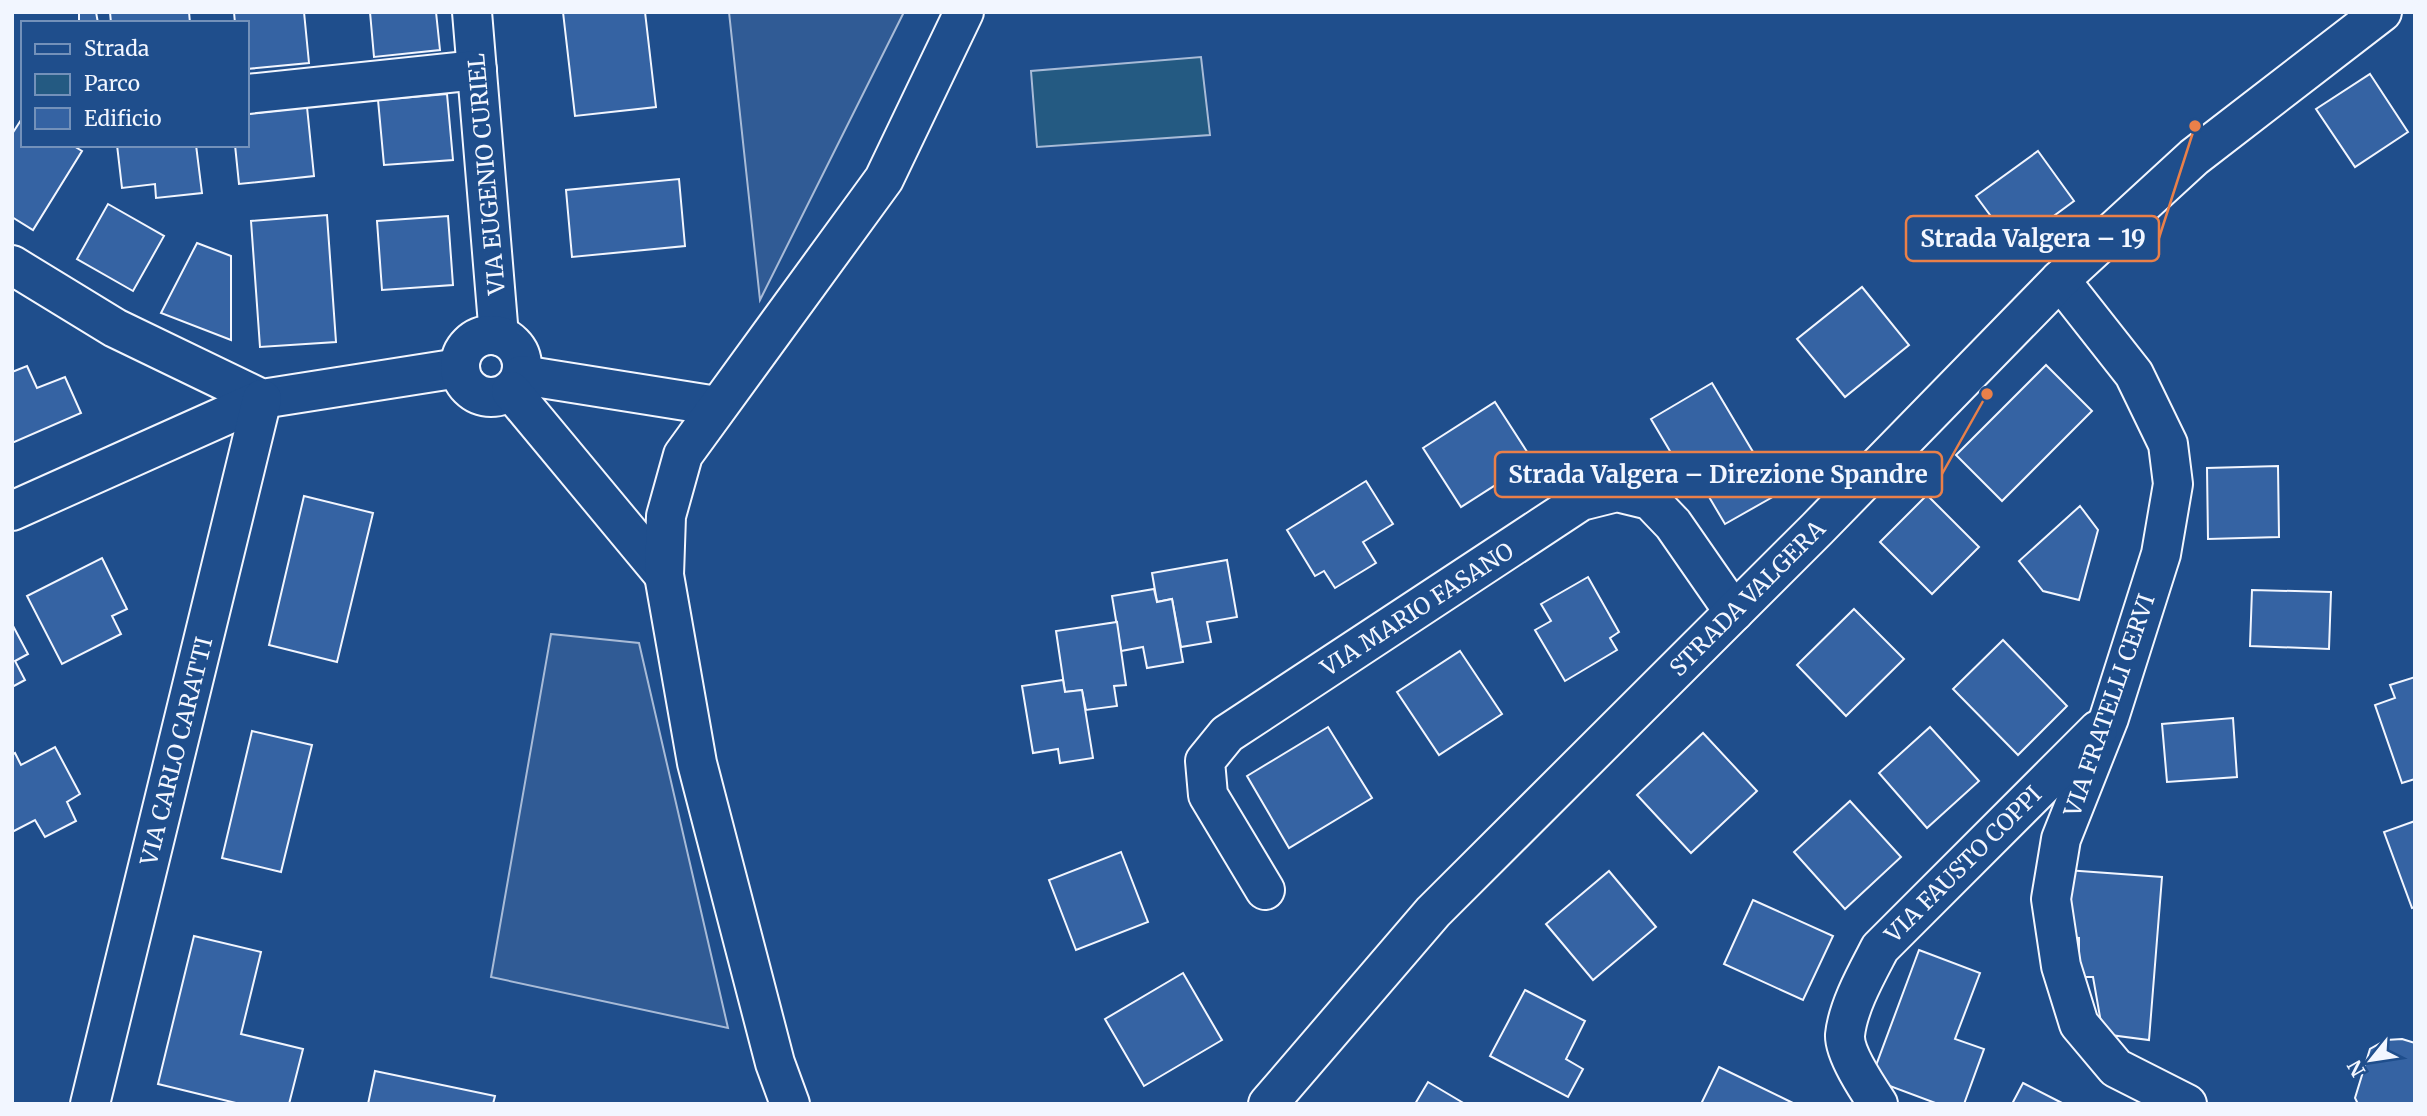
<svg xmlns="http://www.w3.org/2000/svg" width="2427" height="1116" viewBox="0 0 2427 1116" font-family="Merriweather,serif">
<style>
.green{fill:#245a82;stroke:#a8bbd7;stroke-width:2}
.parking{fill:#305b95;stroke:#a8bbd7;stroke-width:2}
.building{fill:#3563a3;stroke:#f2f6ff;stroke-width:2}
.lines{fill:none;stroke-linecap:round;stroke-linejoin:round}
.minor-casing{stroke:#f2f6ff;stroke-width:42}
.minor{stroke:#1f4e8c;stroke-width:38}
.labels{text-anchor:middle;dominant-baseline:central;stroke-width:5;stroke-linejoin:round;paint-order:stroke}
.street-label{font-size:23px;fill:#f2f6ff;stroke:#1f4e8c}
.leader{fill:none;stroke:#ea8049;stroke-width:2.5}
.callout-dot{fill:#ea8049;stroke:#1f4e8c;stroke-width:2.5}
.callout{fill:#1f4e8c;stroke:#ea8049;stroke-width:2.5}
.callout-label{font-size:24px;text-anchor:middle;font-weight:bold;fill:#f2f6ff}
</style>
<rect width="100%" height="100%" fill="#1f4e8c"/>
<path class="green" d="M 1201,57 L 1210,135 L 1037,147 L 1031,71 Z"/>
<g class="parking">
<path d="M 729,12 L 904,12 L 760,300 Z"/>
<path d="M 551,634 L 639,643 L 728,1028 L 491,977 Z"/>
</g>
<g class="building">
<path d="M 79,12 L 96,12 L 98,23 L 79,23 Z"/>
<path d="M 110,12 L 189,12 L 190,23 L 111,23 Z"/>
<path d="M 234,12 L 304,12 L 309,63 L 247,69 L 247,23 L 235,23 Z"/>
<path d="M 370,12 L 436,12 L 440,50 L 374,57 Z"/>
<path d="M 563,12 L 645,12 L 656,107 L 575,116 Z"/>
<path d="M 2370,74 L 2408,132 L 2355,167 L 2316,109 Z"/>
<path d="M 447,94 L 453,160 L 384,165 L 378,100 Z"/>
<path d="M 307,107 L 314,176 L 239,184 L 235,145 L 247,145 L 247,114 Z"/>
<path d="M 23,117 L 23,145 L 72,145 L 82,151 L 33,230 L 12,217 L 12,134 Z"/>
<path d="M 117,145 L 196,145 L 202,193 L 156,198 L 155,184 L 122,188 Z"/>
<path d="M 2038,151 L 2074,201 L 2013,246 L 1976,196 Z"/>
<path d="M 679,179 L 685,246 L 572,257 L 566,190 Z"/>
<path d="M 108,204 L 164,236 L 133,291 L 77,259 Z"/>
<path d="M 327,215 L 336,342 L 260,347 L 251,221 Z"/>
<path d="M 448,216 L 453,285 L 382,290 L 377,221 Z"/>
<path d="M 197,243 L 231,256 L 231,340 L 161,313 Z"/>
<path d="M 1862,287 L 1909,345 L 1845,397 L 1797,339 Z"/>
<path d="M 2046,365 L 2092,411 L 2002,501 L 1956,455 Z"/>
<path d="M 27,366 L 37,388 L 65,377 L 81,413 L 12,443 L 12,372 Z"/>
<path d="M 1712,383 L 1778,494 L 1725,524 L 1702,485 L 1693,490 L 1651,419 Z"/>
<path d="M 1495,402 L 1533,461 L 1461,507 L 1423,448 Z"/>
<path d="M 2278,466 L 2279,537 L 2208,539 L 2207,468 Z"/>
<path d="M 1366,481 L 1393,524 L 1363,542 L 1376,563 L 1335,588 L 1324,571 L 1315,576 L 1287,530 Z"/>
<path d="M 1927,495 L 1979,547 L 1932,594 L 1880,542 Z"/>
<path d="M 304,496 L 373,513 L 337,662 L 269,645 Z"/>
<path d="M 2080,506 L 2098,530 L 2079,600 L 2043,591 L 2019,561 Z"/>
<path d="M 102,558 L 127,609 L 112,616 L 121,634 L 62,664 L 27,596 Z"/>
<path d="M 1227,560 L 1237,617 L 1207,622 L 1211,642 L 1181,647 L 1172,599 L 1157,602 L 1152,573 Z"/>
<path d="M 1588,577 L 1619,632 L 1610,638 L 1617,650 L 1565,681 L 1535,630 L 1551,621 L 1541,604 Z"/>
<path d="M 1154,589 L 1157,602 L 1172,599 L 1183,662 L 1147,668 L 1143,647 L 1121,651 L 1112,596 Z"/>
<path d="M 2252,590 L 2331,592 L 2329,649 L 2250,646 Z"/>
<path d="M 1854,609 L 1904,659 L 1846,716 L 1797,665 Z"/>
<path d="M 1117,622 L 1126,685 L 1114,686 L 1117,706 L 1086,710 L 1082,690 L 1065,692 L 1056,631 Z"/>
<path d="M 12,624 L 28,654 L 15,661 L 25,680 L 12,687 Z"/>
<path d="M 2003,640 L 2067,706 L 2018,755 L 1953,689 Z"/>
<path d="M 1460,651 L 1502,714 L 1439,755 L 1397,692 Z"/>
<path d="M 2415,677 L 2415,779 L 2402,783 L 2375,705 L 2395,698 L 2390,685 Z"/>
<path d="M 1063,680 L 1065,692 L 1082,690 L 1093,758 L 1060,763 L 1058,749 L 1033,753 L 1022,686 Z"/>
<path d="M 2233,718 L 2237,777 L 2167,782 L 2162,724 Z"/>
<path d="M 1328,727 L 1372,798 L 1289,848 L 1247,776 Z"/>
<path d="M 1930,727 L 1979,781 L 1927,828 L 1879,773 Z"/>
<path d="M 252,731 L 312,745 L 281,872 L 222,858 Z"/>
<path d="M 1703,733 L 1757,791 L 1691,853 L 1637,795 Z"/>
<path d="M 55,747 L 80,794 L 67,802 L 76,821 L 45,837 L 35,820 L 12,832 L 12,755 L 15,753 L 21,765 Z"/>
<path d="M 1850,801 L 1901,857 L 1845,909 L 1794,852 Z"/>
<path d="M 2415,821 L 2415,907 L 2412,908 L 2384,832 Z"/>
<path d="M 1121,852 L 1148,922 L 1076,950 L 1049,880 Z"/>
<path d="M 2066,870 L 2162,877 L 2149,1040 L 2103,1034 L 2093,977 L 2079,977 L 2079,938 L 2063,937 Z"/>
<path d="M 1609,871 L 1656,927 L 1593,980 L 1546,924 Z"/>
<path d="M 1753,900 L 1833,936 L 1803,1000 L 1724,964 Z"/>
<path d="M 194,936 L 261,952 L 241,1034 L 303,1049 L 289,1104 L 240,1104 L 158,1084 Z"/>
<path d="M 1919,950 L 1980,973 L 1955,1039 L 1984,1049 L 1964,1104 L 1938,1104 L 1871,1079 Z"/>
<path d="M 1183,973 L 1222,1040 L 1144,1086 L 1105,1019 Z"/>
<path d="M 1525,990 L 1585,1021 L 1566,1059 L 1583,1069 L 1568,1097 L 1490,1056 Z"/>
<path d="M 2402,1039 L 2415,1043 L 2415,1104 L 2358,1104 L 2355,1098 L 2370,1049 L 2386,1040 Z"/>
<path d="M 1719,1067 L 1795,1104 L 1701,1104 Z"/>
<path d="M 375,1071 L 495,1096 L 493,1104 L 368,1104 Z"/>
<path d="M 1428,1082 L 1465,1104 L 1415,1104 Z"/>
<path d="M 2023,1083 L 2064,1104 L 2012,1104 Z"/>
</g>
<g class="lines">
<g class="minor-casing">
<g id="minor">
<path d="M 472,12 L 499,336"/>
<path d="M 247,94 L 477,70"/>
<path d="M 12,265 L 115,328 L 262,399 L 459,368"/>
<path d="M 2060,280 L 2134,374 L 2168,444 L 2173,484 L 2161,554 L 2109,718 L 2061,839 L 2051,899 L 2061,966 L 2079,1024 L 2116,1068 L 2187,1104"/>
<circle cx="491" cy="366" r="31"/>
<path d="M 522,375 L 717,406"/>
<path d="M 511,391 L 664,575"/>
<path d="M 12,511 L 262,399"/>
<path d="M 1265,890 L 1208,795 L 1205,761 L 1227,734 L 1581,501 L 1617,492 L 1650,500 L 1673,524 L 1734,612"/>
<path d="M 90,1104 L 262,399"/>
<path d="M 790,1104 L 775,1063 L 697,763 L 664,575 L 666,516 L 683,455 L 884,179 L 964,12"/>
<path d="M 1268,1104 L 1433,912 L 1817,529 L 2060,280 L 2194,157 L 2382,12"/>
<path d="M 1878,1104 C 1868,1089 1844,1053 1845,1035 C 1848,1006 1867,973 1880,948 L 2098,730"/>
</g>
</g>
<use href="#minor" class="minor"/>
</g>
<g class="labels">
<g class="street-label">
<text transform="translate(486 174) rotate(-95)">VIA EUGENIO CURIEL</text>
<text transform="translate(1747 598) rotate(-45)">STRADA VALGERA</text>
<text transform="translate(1417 609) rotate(-33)">VIA MARIO FASANO</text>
<text transform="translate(2109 705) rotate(-71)">VIA FRATELLI CERVI</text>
<text transform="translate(176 751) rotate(-76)">VIA CARLO CARATTI</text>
<text transform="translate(1963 864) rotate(-45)">VIA FAUSTO COPPI</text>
</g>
</g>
<path class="leader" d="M2195 126L2159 238M1987 394L1942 474"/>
<g class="callout-dot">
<circle cx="2195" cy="126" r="7"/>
<circle cx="1987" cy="394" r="7"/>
</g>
<g class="callout">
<rect x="1906" y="216" width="253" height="45" rx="7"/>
<rect x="1495" y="452" width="447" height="45" rx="7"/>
</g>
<g class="callout-label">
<text x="2033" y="247">Strada Valgera – 19</text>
<text x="1718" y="483">Strada Valgera – Direzione Spandre</text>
</g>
<rect width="2427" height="1116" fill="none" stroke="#f2f6ff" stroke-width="28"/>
<rect x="21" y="21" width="228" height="126" fill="#1f4e8c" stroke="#7391ba" stroke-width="2"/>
<rect x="35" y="44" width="35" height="10" fill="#1f4e8c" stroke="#7391ba" stroke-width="2"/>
<text x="84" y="56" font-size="21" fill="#f2f6ff">Strada</text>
<rect x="35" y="74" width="35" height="21" fill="#245a82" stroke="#7391ba" stroke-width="2"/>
<text x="84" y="91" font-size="21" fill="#f2f6ff">Parco</text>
<rect x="35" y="108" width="35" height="21" fill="#3563a3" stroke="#7391ba" stroke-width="2"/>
<text x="84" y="126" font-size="21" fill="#f2f6ff">Edificio</text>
<g transform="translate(2371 1060) rotate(240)" stroke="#1f4e8c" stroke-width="5" paint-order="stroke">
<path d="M0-5L12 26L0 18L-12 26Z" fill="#f2f6ff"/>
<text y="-10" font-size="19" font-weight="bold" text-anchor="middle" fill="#f2f6ff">N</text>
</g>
</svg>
